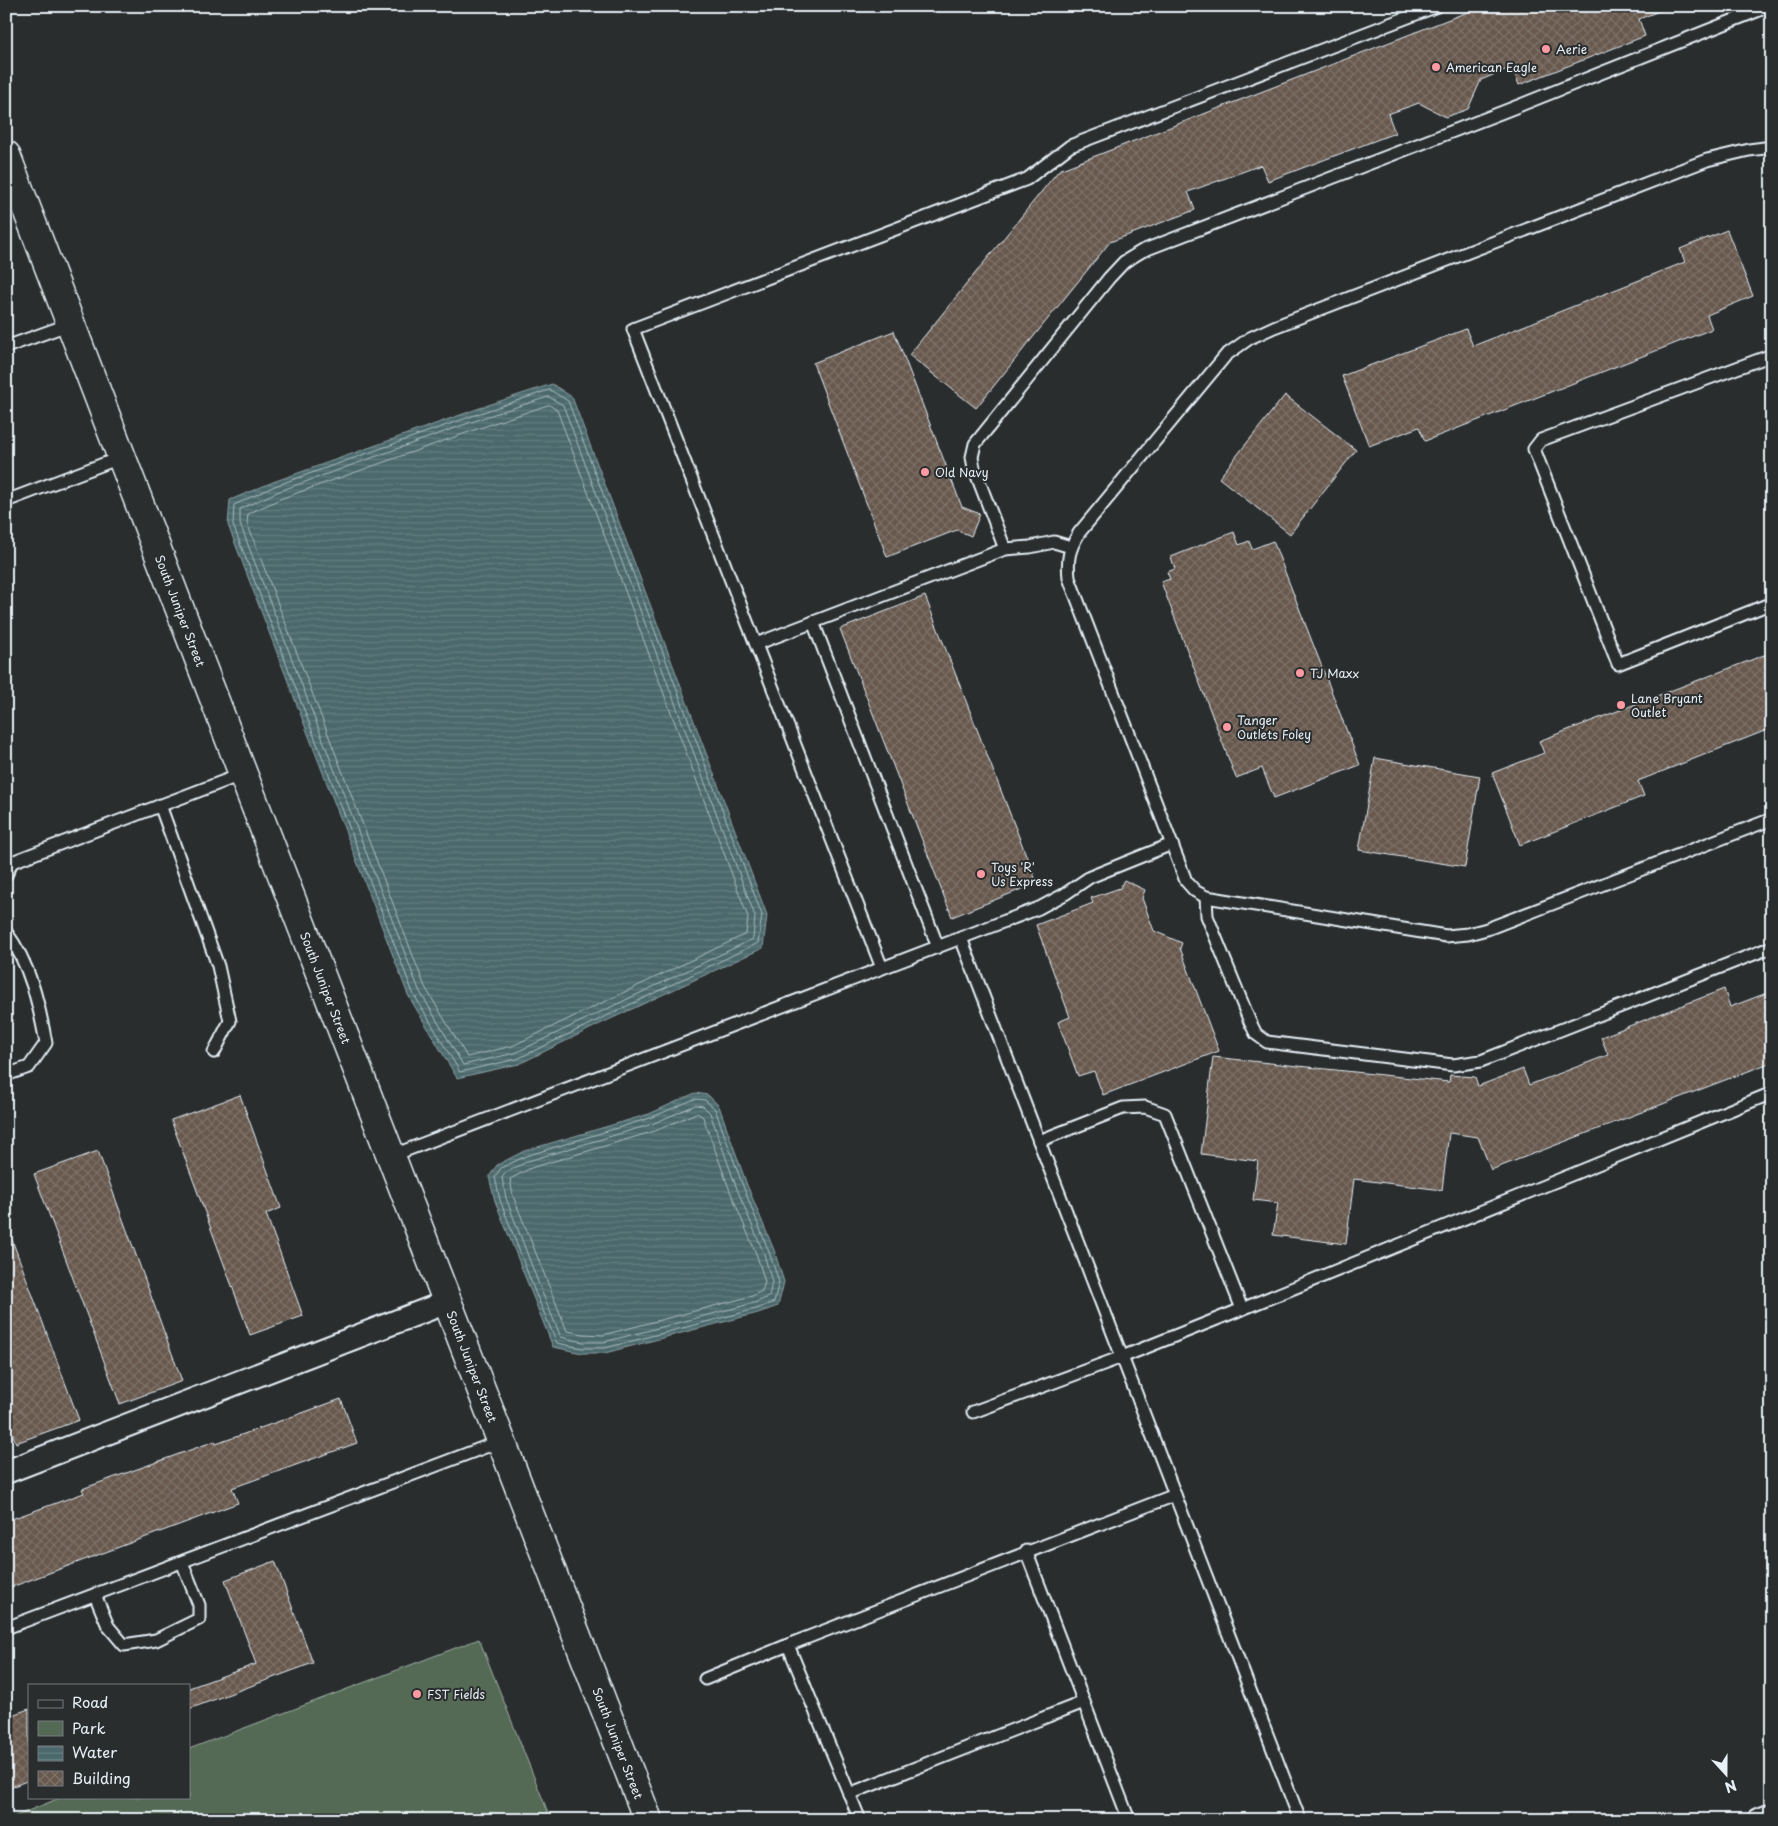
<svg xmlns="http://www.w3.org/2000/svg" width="1778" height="1826" viewBox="0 0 1778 1826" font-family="'Playpen Sans',sans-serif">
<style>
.green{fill:#556a55;stroke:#9eaea6}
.water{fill:url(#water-rules);stroke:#8a9fa4}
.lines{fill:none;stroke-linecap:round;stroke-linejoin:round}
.shore{stroke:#a9bbc0;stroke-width:1}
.building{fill:url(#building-cross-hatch);stroke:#e8f1f8}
.lane-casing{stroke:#e8f1f8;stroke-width:15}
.street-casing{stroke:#e8f1f8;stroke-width:26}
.secondary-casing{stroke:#e8f1f8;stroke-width:31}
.lane{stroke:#2a2d2e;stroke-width:11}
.street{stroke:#2a2d2e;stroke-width:22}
.secondary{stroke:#2a2d2e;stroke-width:28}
.poi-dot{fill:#ff9aa2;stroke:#2a2d2e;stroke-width:2}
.labels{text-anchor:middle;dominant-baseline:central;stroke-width:4;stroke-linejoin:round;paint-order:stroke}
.poi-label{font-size:12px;fill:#e8f1f8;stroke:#2a2d2e;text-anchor:start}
.street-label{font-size:12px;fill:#e8f1f8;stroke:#2a2d2e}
</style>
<defs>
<pattern id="water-rules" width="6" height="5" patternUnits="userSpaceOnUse" patternTransform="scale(1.25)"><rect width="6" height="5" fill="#4b696c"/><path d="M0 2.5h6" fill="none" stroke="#657f82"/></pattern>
<pattern id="building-cross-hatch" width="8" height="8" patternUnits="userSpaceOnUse" patternTransform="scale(1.25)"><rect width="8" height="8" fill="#67594e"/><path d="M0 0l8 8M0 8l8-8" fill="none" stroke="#7d7168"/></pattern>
</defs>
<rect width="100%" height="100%" fill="#2a2d2e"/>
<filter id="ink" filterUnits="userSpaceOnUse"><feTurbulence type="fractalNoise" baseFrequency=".02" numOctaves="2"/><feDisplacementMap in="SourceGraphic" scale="10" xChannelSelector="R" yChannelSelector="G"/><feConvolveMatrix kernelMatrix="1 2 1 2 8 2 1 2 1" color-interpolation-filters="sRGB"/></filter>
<g filter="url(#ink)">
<path class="green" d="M 479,1639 L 551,1820 L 6,1820 L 62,1797 L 189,1797 L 189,1749 Z"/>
<g class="water">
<path d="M 552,384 L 572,397 L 767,915 L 763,948 L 602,1023 L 519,1064 L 457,1078 L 408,995 L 228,525 L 230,500 L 273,482 L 491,404 Z"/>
<path d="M 695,1093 L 708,1095 L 719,1106 L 747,1185 L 774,1250 L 784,1282 L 778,1306 L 758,1313 L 605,1353 L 582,1353 L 553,1347 L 495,1201 L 489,1177 L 497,1165 L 524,1151 L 649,1114 Z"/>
</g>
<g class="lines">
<g class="shore">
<path d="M 550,390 L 568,401 L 762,915 L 758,943 L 517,1059 L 460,1072 L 413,993 L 233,525 L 234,505 L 275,486 L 492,409 Z"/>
<path d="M 549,397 L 563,405 L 755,916 L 753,939 L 515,1053 L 463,1065 L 419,990 L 240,524 L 240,509 L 277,492 L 494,414 Z"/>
<path d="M 549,405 L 557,410 L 748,917 L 746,934 L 512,1046 L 467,1057 L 425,987 L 247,523 L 248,514 L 280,499 L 497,422 Z"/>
<path d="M 695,1099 L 705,1100 L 715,1109 L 743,1186 L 769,1252 L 779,1282 L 774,1302 L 756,1309 L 605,1348 L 582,1348 L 557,1343 L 535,1292 L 500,1200 L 495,1177 L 501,1168 L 526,1156 L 650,1118 Z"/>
<path d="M 696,1105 L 703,1106 L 710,1113 L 737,1189 L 764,1254 L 772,1282 L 769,1297 L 754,1303 L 604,1342 L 583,1342 L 561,1337 L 541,1290 L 506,1198 L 502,1178 L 505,1173 L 528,1161 L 652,1124 Z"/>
<path d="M 697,1113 L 703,1117 L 730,1191 L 757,1256 L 765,1282 L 762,1291 L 752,1296 L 603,1335 L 584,1334 L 567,1331 L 513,1196 L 510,1179 L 531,1168 L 655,1131 Z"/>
</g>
</g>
<g class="building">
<path d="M 1483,6 L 1669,7 L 1639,19 L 1645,36 L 1519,85 L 1512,67 L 1481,80 L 1468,109 L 1446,117 L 1419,103 L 1388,114 L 1395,133 L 1268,181 L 1261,165 L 1188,192 L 1195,210 L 1110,242 L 976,408 L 909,355 L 1059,170 Z"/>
<path d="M 1727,230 L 1753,296 L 1707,315 L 1712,329 L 1425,441 L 1419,427 L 1369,446 L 1342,376 L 1466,329 L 1473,346 L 1685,262 L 1680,249 Z"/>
<path d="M 894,331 L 962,507 L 980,514 L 971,536 L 957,530 L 887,557 L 813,363 Z"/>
<path d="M 1285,395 L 1356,450 L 1290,534 L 1219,478 Z"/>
<path d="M 1234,532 L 1239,545 L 1249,541 L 1252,549 L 1273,541 L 1360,765 L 1274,798 L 1262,768 L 1236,778 L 1161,582 L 1170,579 L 1167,572 L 1175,569 L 1171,557 Z"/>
<path d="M 925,596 L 1037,883 L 952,917 L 840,629 Z"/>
<path d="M 1772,652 L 1772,728 L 1638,781 L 1644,796 L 1520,845 L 1492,773 L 1544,753 L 1539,741 Z"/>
<path d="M 1375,758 L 1480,776 L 1465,867 L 1359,850 Z"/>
<path d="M 1124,880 L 1145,890 L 1142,898 L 1154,931 L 1182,943 L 1180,948 L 1219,1051 L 1103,1095 L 1094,1071 L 1078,1076 L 1058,1022 L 1070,1017 L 1036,925 L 1093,903 L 1091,898 L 1120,888 Z"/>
<path d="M 1724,989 L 1730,1007 L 1772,991 L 1772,1062 L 1491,1170 L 1478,1137 L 1449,1133 L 1442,1190 L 1354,1179 L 1346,1244 L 1273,1235 L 1278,1203 L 1253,1200 L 1258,1161 L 1201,1154 L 1213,1057 L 1449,1082 L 1450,1075 L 1475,1077 L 1478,1086 L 1523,1069 L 1529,1085 L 1608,1055 L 1601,1037 Z"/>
<path d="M 240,1095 L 281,1208 L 266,1214 L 303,1316 L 250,1335 L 171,1120 Z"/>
<path d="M 98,1151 L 182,1381 L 120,1404 L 34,1174 Z"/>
<path d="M 8,1229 L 79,1420 L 16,1443 L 6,1418 L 6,1230 Z"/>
<path d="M 341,1399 L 357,1443 L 232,1488 L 238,1503 L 6,1589 L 6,1521 L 84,1493 L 82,1489 L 215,1441 L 216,1444 Z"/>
<path d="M 275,1561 L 313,1663 L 189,1709 L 189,1688 L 256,1664 L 225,1580 Z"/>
<path d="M 29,1709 L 29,1780 L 6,1789 L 6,1717 Z"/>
</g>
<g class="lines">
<g class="lane-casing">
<g id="lane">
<path d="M 1772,147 L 1749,150 L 1707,160 L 1274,327 L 1250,338 L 1226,355 L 1079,533 C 1069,550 1067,558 1069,578 L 1186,881 L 1195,891 L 1206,897 L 1446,936 L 1468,934 L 1487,929 L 1772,819"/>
<path d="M 6,347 L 70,324"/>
<path d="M 1772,355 L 1541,440 L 1534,449 L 1618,664 L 1772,603"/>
<path d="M 6,501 L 122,457"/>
<path d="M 1005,549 L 974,468 L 972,457 L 975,444 L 1109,278 L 1124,262 L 1142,251 L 1508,110 L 1762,9 L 1772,8"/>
<path d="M 813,622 L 938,947"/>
<path d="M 756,644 L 1005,549 L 1030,547 L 1054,542 L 1071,547"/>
<path d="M 160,805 L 218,966 L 230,1021 L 214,1052"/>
<path d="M 6,875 L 12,862 L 243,774"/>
<path d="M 1206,897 L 1207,916 L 1250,1022 L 1256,1034 L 1267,1042 L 1453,1065 L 1481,1061 L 1772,947"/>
<path d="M 6,932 C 30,963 39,1005 46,1043 L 29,1067 L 6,1075"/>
<path d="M 961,938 L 1300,1820"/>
<path d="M 882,968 L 633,329 L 1027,179 L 1070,146 L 1437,6"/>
<path d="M 1039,1141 L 1123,1108 L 1145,1107 L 1165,1114 L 1242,1309 L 1772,1093"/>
<path d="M 391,1156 L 1039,908 L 1065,894 L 1090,877 L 1172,844"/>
<path d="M 973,1412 L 1122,1357 L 1242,1309"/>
<path d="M 1026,1551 L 1129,1820"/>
<path d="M 95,1595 L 108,1626 L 124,1645 L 156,1640 L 199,1619 L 199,1605 L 182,1562"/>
<path d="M 6,1628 L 501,1441"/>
<path d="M 705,1679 L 788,1645"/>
<path d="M 849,1794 L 1084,1702"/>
<path d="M 860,1820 L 788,1645 L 1175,1495"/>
</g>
</g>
<g class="street-casing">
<g id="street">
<path d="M 6,1472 L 447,1302"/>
<path d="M 1759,1820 L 1772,1815"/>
</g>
</g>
<g class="secondary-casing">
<g id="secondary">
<path id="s1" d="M 6,155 L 243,774 L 648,1820"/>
</g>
</g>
<use href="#lane" class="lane"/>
<use href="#street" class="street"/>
<use href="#secondary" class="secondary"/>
</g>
</g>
<g class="poi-dot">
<circle cx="1546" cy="49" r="5"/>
<circle cx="1436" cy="67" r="5"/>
<circle cx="925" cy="472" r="5"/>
<circle cx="1300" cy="673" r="5"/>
<circle cx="1621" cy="705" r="5"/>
<circle cx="1227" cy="727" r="5"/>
<circle cx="981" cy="874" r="5"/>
<circle cx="417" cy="1694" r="5"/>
</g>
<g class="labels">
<g class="poi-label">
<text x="1556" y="49">Aerie</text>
<text x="1446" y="67">American Eagle</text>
<text x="935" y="472">Old Navy</text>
<text x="1310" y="673">TJ Maxx</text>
<text x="1631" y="698">Lane Bryant<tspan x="1631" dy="14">Outlet</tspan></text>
<text x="1237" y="720">Tanger<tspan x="1237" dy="14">Outlets Foley</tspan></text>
<text x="991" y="867">Toys 'R'<tspan x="991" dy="14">Us Express</tspan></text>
<text x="427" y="1694">FST Fields</text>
</g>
<g class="street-label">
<text stroke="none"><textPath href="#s1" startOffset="488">South Juniper Street</textPath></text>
<text stroke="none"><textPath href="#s1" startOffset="892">South Juniper Street</textPath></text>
<text stroke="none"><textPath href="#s1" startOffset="1298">South Juniper Street</textPath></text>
<text stroke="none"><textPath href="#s1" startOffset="1702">South Juniper Street</textPath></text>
</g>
</g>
<rect width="1778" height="1826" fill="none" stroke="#2a2d2e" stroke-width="25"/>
<rect x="12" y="12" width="1753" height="1801" fill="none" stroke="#e8f1f8" stroke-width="2" filter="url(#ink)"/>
<rect x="28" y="1684" width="162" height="115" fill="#2a2d2e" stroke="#767b7f"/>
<rect x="38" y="1700" width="25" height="8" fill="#2a2d2e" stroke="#767b7f"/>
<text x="72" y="1708" font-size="15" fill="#e8f1f8">Road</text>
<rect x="38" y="1721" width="25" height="15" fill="#556a55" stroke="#767b7f"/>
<text x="72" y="1734" font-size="15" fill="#e8f1f8">Park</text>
<rect x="38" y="1746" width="25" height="15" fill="url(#water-rules)" stroke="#767b7f"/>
<text x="72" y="1758" font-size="15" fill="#e8f1f8">Water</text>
<rect x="38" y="1771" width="25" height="15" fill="url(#building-cross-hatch)" stroke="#767b7f"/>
<text x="72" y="1784" font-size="15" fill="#e8f1f8">Building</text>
<g transform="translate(1726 1774) rotate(159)" stroke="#2a2d2e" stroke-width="4" paint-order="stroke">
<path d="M0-4L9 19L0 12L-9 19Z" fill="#e8f1f8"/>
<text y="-8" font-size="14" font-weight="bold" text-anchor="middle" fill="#e8f1f8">N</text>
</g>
</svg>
